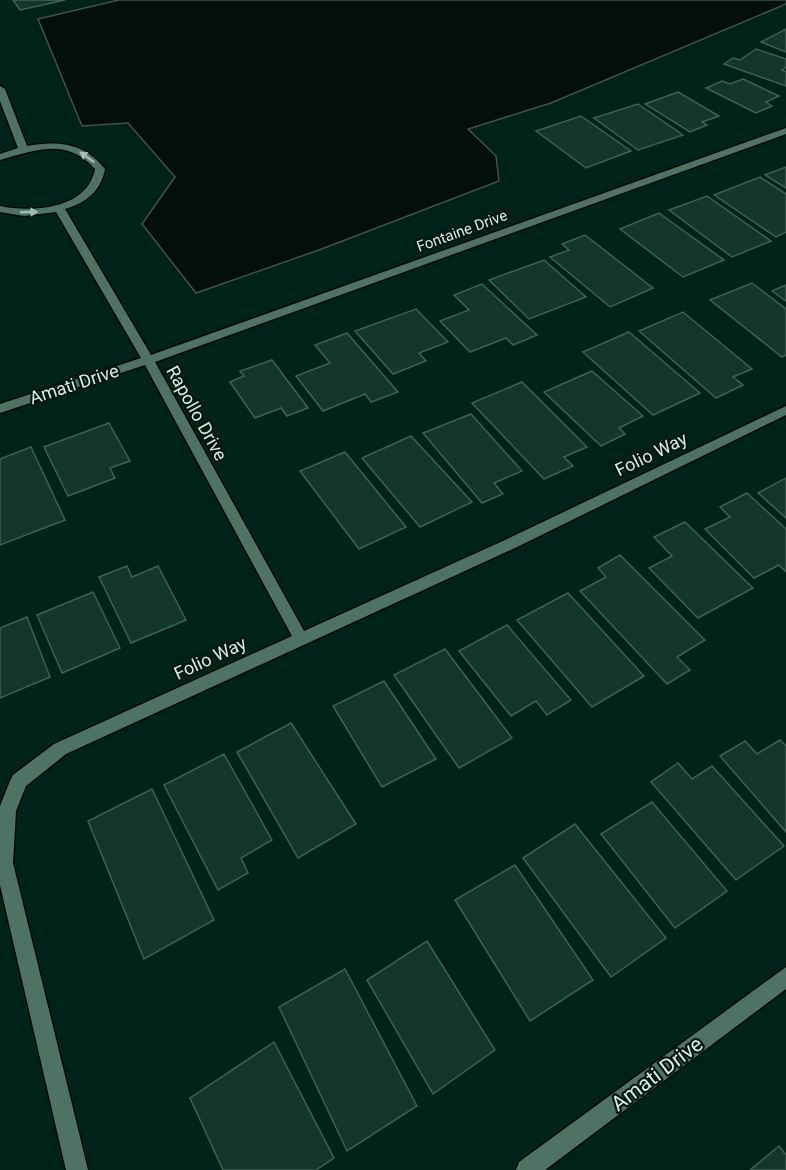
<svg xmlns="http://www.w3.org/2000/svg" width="786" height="1170" viewBox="0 0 786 1170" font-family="Roboto,sans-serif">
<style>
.water{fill:#030f0a;stroke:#43524c;stroke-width:1.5}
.building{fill:#14372c;stroke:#3e6154;stroke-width:1.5}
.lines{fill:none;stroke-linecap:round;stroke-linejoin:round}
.minor-casing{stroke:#000b05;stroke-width:3}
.minor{fill:#4e7264;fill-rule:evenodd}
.oneway{fill:#a1bcb1}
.labels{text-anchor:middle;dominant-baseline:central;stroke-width:4.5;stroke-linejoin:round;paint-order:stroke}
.far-street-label{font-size:15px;fill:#d9ede5;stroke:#001810}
.street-label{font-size:18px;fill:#d9ede5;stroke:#001810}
.near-street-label{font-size:21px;fill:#d9ede5;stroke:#001810}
</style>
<rect width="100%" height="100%" fill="#002319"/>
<path class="water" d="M 119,0 L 786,0 L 786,4 L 551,103 L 468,129 L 496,156 L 499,181 L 319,250 L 196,293 L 142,224 L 175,177 L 128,123 L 82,126 L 38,19 Z"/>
<g class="building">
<path d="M 13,0 L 65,0 L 20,10 Z"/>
<path d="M 786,29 L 786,52 L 761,42 Z"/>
<path d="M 756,49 L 786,59 L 786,67 L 782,70 L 786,72 L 786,86 L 724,64 L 733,58 L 740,60 Z"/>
<path d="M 743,79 L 779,96 L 766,102 L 772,106 L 756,113 L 706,88 L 722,81 L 730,84 Z"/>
<path d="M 678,92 L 719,116 L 702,122 L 707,125 L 690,132 L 645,104 Z"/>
<path d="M 638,104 L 683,135 L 638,150 L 594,118 Z"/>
<path d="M 581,116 L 631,151 L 586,168 L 536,131 Z"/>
<path d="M 786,167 L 786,188 L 765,175 Z"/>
<path d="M 760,177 L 786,194 L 786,232 L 776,237 L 714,195 Z"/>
<path d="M 707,196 L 771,241 L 732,257 L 669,210 Z"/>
<path d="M 659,213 L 724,260 L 683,277 L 620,229 Z"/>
<path d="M 585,235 L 653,288 L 610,307 L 550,257 L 569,250 L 562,244 Z"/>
<path d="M 544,260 L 586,297 L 529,319 L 489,280 Z"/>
<path d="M 752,283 L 786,309 L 786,355 L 782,357 L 710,300 Z"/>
<path d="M 482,284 L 537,335 L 513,345 L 506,338 L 470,352 L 440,321 L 469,310 L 454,295 Z"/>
<path d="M 786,285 L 786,301 L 772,291 Z"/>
<path d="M 416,309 L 448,342 L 419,353 L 426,361 L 393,374 L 355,331 Z"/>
<path d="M 683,312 L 752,369 L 733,377 L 743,385 L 716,398 L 639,331 Z"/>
<path d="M 629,332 L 700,393 L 653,415 L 583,352 Z"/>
<path d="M 347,333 L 398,392 L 371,402 L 365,394 L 323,411 L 296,376 L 330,363 L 315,345 Z"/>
<path d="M 272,360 L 308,408 L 287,416 L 281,408 L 255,418 L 230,382 L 244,376 L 240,371 Z"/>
<path d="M 592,371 L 643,416 L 619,428 L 625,434 L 601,446 L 544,392 Z"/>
<path d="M 522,382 L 587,447 L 564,457 L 573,466 L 544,479 L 472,403 Z"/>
<path d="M 471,414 L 522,471 L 494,483 L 503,494 L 482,503 L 423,433 Z"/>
<path d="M 109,423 L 130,461 L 110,468 L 115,478 L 68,496 L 44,447 Z"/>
<path d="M 411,436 L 472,502 L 420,527 L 362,458 Z"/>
<path d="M 31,447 L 65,520 L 0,545 L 0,459 Z"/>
<path d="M 345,452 L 406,527 L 359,549 L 300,471 Z"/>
<path d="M 786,478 L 786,518 L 758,493 Z"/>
<path d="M 747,493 L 786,529 L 786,572 L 779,565 L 754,578 L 705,529 L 730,517 L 720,507 Z"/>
<path d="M 685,522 L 753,588 L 698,618 L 649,568 L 672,556 L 654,537 Z"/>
<path d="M 620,555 L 705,640 L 677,657 L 690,670 L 667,684 L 580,591 L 606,577 L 598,568 Z"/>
<path d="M 127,566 L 132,577 L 158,566 L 186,620 L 131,643 L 99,577 Z"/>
<path d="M 93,592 L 120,648 L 62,673 L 37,615 Z"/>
<path d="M 568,593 L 644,676 L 592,707 L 517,620 Z"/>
<path d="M 27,617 L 50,677 L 0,698 L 0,628 Z"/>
<path d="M 507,625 L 571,700 L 547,715 L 536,701 L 511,716 L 459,651 Z"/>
<path d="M 445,649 L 512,738 L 459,768 L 394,675 Z"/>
<path d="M 384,681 L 436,759 L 382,787 L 333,706 Z"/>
<path d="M 291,723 L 356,824 L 298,858 L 237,752 Z"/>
<path d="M 780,740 L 786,746 L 786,832 L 720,756 L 745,741 L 757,754 Z"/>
<path d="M 224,754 L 272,840 L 241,858 L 248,873 L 218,890 L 164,785 Z"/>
<path d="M 678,763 L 692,779 L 712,766 L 784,846 L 736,880 L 651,782 Z"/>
<path d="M 152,789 L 214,920 L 144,959 L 88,821 Z"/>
<path d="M 652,802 L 727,891 L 675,928 L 601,834 Z"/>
<path d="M 575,824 L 666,938 L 611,977 L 523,858 Z"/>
<path d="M 515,865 L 593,980 L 530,1021 L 455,900 Z"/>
<path d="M 427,941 L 495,1050 L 433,1094 L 367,980 Z"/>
<path d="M 345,969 L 417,1106 L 347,1151 L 279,1007 Z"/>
<path d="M 274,1042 L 334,1158 L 316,1170 L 223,1170 L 190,1098 Z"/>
<path d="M 779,1146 L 786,1155 L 786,1170 L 750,1170 Z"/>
</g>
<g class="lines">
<g class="minor-casing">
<g id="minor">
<path d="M 0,86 L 5,89 L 27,146 C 58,140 85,143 105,169 C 101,191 86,203 65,209 L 151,355 L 786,128 L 786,134 L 155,362 L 304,631 L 505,540 L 786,406 L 786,415 L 515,548 L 66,754 L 26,786 L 16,811 L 13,863 L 88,1170 L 66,1170 L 0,885 L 0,806 L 10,781 L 13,775 L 54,744 L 292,636 L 145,365 L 0,413 L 0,404 L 141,358 L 56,212 L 24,216 L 0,212 L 0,206 C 32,213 88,209 95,169 C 67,137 35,150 0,160 L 0,154 L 18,148 L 0,101 Z"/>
<path d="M 786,967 L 786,989 L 545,1170 L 516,1170 L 519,1162 Z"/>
</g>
</g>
<use href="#minor" class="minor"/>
</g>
<defs><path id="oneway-solid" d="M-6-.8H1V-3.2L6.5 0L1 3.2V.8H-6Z" transform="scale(1.5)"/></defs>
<g class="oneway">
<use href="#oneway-solid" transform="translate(87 157) rotate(-145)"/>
<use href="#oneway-solid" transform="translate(29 212) rotate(-2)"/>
</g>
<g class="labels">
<g class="far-street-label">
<text transform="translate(462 231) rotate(-20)">Fontaine Drive</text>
</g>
<g class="street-label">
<text transform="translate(74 384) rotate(-18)">Amati Drive</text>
<text transform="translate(197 413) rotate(61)">Rapollo Drive</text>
<text transform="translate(651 454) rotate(-26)">Folio Way</text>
<text transform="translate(210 658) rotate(-25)">Folio Way</text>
</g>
<g class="near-street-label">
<text transform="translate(657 1074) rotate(-37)">Amati Drive</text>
</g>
</g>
</svg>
